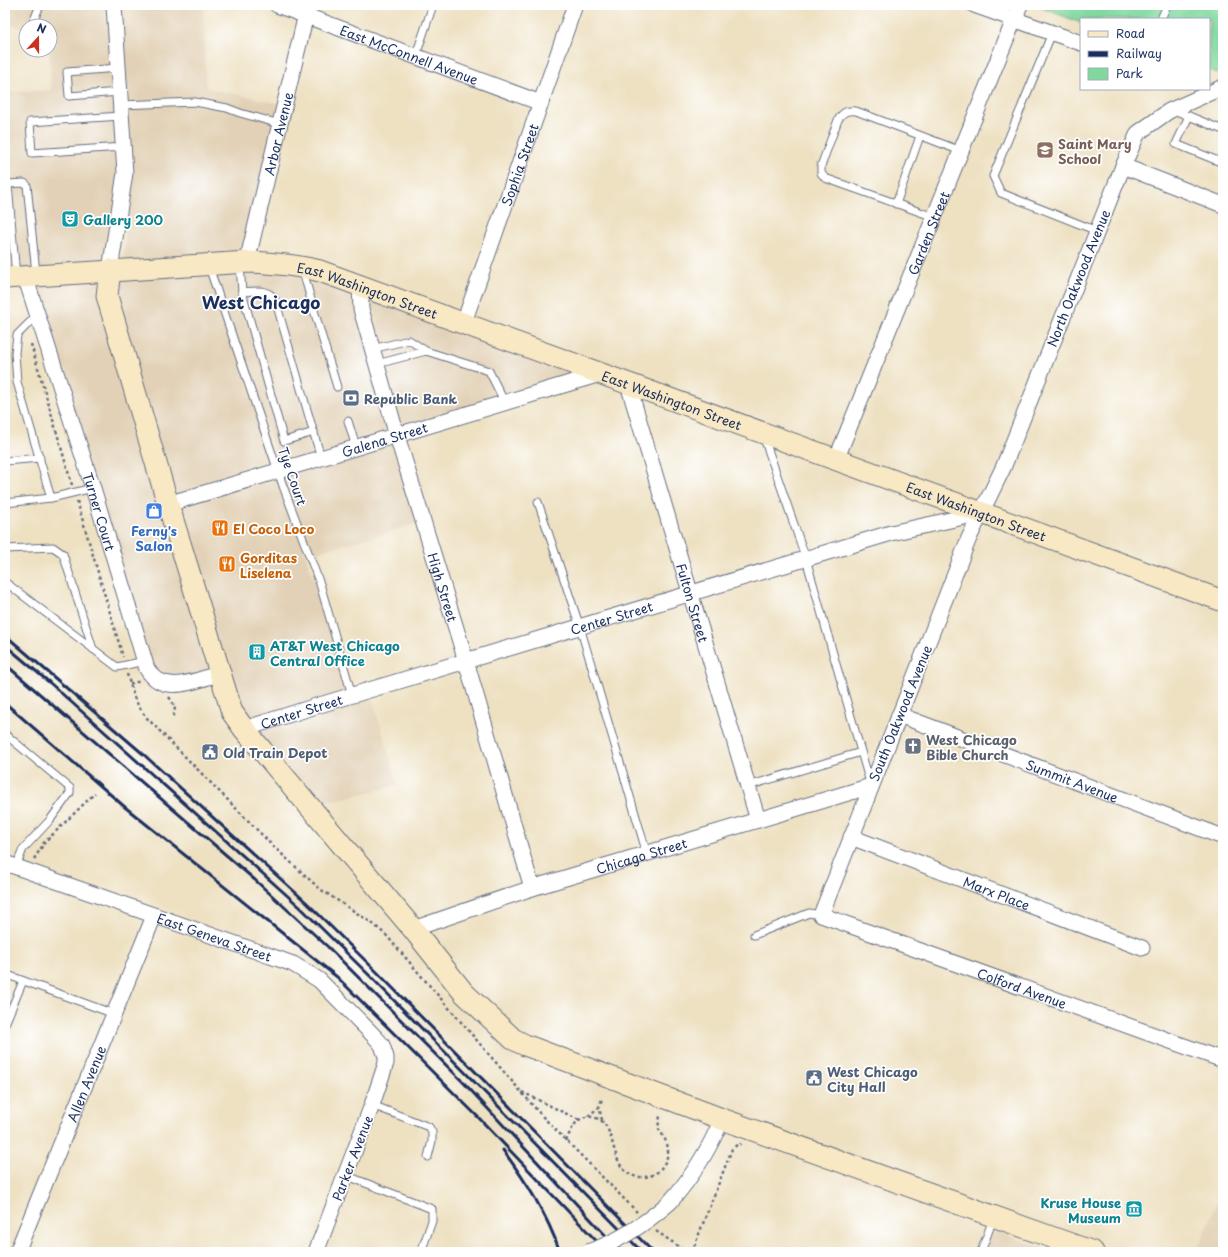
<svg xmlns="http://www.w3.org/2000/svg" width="1228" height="1257" viewBox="0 0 1228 1257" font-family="'Playpen Sans',sans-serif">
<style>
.built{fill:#e2d1b6}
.green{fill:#80d89d;stroke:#4e847e}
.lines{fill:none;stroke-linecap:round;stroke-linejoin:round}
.lane-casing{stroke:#656d81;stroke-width:9}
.street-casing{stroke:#656d81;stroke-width:17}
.secondary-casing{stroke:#656d81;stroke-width:23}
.path{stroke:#656d81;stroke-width:2.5;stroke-dasharray:3 3;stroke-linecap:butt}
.lane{stroke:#fff;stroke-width:7}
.street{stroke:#fff;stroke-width:15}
.secondary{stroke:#f8e8c3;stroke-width:21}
.rail{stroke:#1b2f5e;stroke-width:3}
.street-bridge-casing{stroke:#656d81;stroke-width:17;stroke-linecap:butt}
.street-bridge{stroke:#fff;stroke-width:15}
.labels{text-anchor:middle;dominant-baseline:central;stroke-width:3.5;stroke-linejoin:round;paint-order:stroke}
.street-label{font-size:13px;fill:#1b2f5e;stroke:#fff}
.education-label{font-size:13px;font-weight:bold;fill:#785e54;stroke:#fff;text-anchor:start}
.culture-label{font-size:13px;font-weight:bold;fill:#0d838f;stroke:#fff;text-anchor:start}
.service-label{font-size:13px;font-weight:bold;fill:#4e5e75;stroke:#fff;text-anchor:start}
.food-label{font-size:13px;font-weight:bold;fill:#c56008;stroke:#fff;text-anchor:start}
.shop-label{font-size:13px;font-weight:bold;fill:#366cbe;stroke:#fff}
.worship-label{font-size:13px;font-weight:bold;fill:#5b616d;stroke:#fff;text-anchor:start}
.district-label{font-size:17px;font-weight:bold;fill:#1b2f5e;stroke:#fff}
</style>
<rect width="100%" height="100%" fill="#fff"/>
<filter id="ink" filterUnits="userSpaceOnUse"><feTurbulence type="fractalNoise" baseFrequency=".025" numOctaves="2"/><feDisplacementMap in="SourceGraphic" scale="8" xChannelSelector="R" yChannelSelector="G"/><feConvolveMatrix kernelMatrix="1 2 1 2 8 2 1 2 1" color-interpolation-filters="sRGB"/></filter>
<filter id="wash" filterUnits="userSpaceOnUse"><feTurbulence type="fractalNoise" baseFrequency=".012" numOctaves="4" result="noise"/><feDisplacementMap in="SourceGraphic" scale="16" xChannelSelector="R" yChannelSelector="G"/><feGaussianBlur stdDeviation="0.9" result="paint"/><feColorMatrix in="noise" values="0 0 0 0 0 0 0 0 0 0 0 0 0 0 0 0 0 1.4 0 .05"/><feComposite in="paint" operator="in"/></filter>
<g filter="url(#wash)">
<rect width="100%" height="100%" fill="#eee1c2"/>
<g class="built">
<path d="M 5,5 L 112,5 L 122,177 L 114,266 L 19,273 L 5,92 L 51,90 L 49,50 L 50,26 L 26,26 L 26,30 L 5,22 Z"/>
<path d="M 119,5 L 203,5 L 206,88 L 282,104 L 244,259 L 123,265 L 129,173 Z"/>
<path d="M 209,265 L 352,695 L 244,729 L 221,673 L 174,685 L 153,678 L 30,276 Z"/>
<path d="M 257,265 L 357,289 L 393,434 L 280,466 L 212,268 Z"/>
<path d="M 364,291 L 589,374 L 400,431 Z"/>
<path d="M 395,440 L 420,523 L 308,555 L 281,473 Z"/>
<path d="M 371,694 L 398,785 L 315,805 L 251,732 Z"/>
<path d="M 1223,1187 L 1223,1252 L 1197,1252 Z"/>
<path d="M 989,1229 L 1053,1252 L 980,1252 Z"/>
</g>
<path class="green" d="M 1035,5 L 1223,5 L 1223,70 L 1217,73 L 1209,70 L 1209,19 L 1081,19 L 1081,23 Z"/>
</g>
<g filter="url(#ink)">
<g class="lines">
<g class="lane-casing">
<g id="lane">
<path d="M 1161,19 L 1167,5"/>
<path d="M 32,25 L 40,5"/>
<path d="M 1052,33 L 993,176 L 1001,193 L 1097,231"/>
<path d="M 416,55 L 433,5"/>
<path d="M 118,68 L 67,72 L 69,96 L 119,92"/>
<path d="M 121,105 L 195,102 L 227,108 L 240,113 L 280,124"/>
<path d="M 1174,110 L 1223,130"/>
<path d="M 121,116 L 30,122 L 32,153 L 123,147"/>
<path d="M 1189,116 L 1176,144 L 1223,163"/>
<path d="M 896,204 L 920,136"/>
<path d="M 934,217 L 825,178 L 821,173 L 821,166 L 838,120 C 843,112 846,110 856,111 L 961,151"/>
<path d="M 240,265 L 242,292 L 284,441 L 314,432"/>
<path d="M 209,267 L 283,486 L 320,584 L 352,695"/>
<path d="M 303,271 L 313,307 L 337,387"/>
<path d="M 16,276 L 8,184 L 24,183 L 27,185 L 36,273"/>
<path d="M 242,292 C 255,291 266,288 275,299 L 321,458"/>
<path d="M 37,315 L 17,335 L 15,353 L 17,382 L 51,498"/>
<path d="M 372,349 L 409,340 L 426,351 L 489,371 L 505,403"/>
<path d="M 377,364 L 426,351"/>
<path d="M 348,421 L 356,447"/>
<path d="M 764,438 L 806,559 L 870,783"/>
<path d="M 5,461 L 40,458"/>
<path d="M 538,502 L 580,627 L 647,854"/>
<path d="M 5,503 L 51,498 L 93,488"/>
<path d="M 5,549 L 53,547 L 63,554 L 93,649"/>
<path d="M 5,582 L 117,667 L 145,661"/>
<path d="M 5,734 L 70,788 L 70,793 L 50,820 L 23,849 L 16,867"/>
<path d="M 748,786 L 861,752"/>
<path d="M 754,935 L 809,913 L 821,915"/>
<path d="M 5,974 L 114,1014"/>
<path d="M 5,1024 L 23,981"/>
<path d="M 372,1105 L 429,1127 L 432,1132 L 432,1141 L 428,1157"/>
<path d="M 345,1175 L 432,1209 L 432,1221 L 421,1252"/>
<path d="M 981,1252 L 993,1219"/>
</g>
</g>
<g class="street-casing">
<g id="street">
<path id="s1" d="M 277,5 L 541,103"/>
<path d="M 974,5 L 1081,43"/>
<path id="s2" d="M 1223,87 L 1169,111 L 1138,133 L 1123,166 L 1003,468 L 969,538 L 821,915 L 1223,1060"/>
<path d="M 1123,166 L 1223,205"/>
<path id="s3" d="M 247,262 L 308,6"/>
<path d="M 110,270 L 125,173 L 114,5"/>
<path id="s4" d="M 25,276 L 93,488 L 147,669 C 164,697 196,680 221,673"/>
<path id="s5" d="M 360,286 L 361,309 L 397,436 L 466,661 L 532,888"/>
<path id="s6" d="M 463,325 L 575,5"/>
<path id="s7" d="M 628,384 L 758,820"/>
<path id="s8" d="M 836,460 L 1020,5"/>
<path id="s9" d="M 168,504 L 600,374"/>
<path id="s10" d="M 899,715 L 1223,837"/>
<path id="s11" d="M 244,729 L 313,707 L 891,533 L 982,513"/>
<path id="s12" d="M 851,837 L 1142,948"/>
<path id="s13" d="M 5,863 L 293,964 L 319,980 L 330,991 L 376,1038 L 382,1045 L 386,1057 L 386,1063 L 372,1105 L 316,1252"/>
<path id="s14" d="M 413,929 L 532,888 L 871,786"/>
<path d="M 670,1202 C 693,1176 709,1150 722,1119"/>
<path id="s15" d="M 17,1252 L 154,916"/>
</g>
</g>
<g class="secondary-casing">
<g id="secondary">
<path d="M 110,270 L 107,296 L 168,504 L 232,712 L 244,729 L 413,929 L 464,993 L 513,1039 L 525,1045 L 722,1119 L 1093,1252"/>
<path id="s16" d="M 5,278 L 247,262 C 272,263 296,265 320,271 L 1223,601"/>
</g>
</g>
<g class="path">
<path d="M 31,344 L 72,485"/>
<path d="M 77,501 L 123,657"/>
<path d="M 127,674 L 135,700 L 145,716 L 274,847 L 320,889 L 372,923 L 386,935 L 542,1116 L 637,1212"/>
<path d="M 130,684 L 135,682 L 140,682"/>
<path d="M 169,697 C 174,704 178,711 171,718"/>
<path d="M 43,844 L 95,793"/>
<path d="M 34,859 L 45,842"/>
<path d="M 522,1092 L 579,1120"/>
<path d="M 588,1116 L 598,1108"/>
<path d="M 602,1120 L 599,1107 L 602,1099"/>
<path d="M 566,1141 C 572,1128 578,1112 596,1118 C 620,1125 606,1179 644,1177 C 654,1176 659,1172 664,1164 C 672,1150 667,1141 658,1128 L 660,1116"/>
<path d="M 656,1231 L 687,1252"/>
<path d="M 692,1252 L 732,1149 L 738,1144 L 741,1144"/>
</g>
<use href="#lane" class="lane"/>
<use href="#street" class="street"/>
<use href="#secondary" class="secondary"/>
<g class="rail">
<path d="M 5,635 L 142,753 L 306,902 L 377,972 L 653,1252"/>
<path d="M 5,645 L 50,683 L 300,907 L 371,977 L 642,1252"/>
<path d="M 5,664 L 255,880 L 328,947 L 464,1083 L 621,1252"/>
<path d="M 5,703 L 126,808 L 337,977 L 478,1117 L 607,1252"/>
<path d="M 503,1150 C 526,1182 547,1214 560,1252"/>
</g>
<g class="street-bridge-casing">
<path id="street-bridge" d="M 588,1252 C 619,1242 646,1223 670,1202"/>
</g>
<use href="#street-bridge" class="street-bridge"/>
</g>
</g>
<defs>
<g id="school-square" transform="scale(0.9)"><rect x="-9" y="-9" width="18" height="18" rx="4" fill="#8d6e63" stroke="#fff"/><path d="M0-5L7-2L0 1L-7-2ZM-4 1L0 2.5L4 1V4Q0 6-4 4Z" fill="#fff"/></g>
<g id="theatre-square" transform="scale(0.9)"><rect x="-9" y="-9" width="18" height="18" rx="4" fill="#0f9aa8" stroke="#fff"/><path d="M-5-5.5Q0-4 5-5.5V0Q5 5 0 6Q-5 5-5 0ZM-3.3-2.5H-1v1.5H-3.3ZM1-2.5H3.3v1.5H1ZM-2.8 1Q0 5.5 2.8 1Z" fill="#fff"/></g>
<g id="bank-square" transform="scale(0.9)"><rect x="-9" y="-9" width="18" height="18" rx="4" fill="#5c6f8a" stroke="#fff"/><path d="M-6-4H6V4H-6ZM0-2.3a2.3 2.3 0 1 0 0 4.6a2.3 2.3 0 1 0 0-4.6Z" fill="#fff"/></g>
<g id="shop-square" transform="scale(0.9)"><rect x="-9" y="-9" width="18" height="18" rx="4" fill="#3f7fe0" stroke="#fff"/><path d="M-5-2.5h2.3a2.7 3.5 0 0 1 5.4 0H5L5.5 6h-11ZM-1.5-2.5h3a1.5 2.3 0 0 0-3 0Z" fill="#fff"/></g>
<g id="restaurant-square" transform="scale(0.9)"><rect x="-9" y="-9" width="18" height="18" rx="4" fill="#e8710a" stroke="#fff"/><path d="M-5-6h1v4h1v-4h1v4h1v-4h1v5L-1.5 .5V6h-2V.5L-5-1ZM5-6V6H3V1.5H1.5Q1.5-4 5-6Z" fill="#fff"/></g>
<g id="building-square" transform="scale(0.9)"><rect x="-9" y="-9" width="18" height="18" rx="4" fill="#0f9aa8" stroke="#fff"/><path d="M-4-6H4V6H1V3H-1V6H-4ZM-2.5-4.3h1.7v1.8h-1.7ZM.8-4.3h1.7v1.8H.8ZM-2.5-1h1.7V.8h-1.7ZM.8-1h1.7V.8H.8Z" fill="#fff"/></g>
<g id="church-square" transform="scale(0.9)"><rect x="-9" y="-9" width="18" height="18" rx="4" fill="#6b7280" stroke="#fff"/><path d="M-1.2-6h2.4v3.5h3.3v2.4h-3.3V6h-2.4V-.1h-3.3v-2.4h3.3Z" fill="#fff"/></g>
<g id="civic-square" transform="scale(0.9)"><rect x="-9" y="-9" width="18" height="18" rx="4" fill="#5c6f8a" stroke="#fff"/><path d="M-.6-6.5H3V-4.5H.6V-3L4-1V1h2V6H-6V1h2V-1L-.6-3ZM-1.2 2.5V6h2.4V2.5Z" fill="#fff"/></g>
<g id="museum-square" transform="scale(0.9)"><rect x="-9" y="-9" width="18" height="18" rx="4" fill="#0f9aa8" stroke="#fff"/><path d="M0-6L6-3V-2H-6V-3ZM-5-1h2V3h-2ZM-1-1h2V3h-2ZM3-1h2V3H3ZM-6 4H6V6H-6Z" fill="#fff"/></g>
</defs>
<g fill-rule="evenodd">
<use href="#school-square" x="1045" y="150"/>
<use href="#theatre-square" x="70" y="219"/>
<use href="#bank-square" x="351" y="398"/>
<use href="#shop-square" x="154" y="511"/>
<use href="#restaurant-square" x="220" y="528"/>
<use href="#restaurant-square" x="227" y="564"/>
<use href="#building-square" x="257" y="652"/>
<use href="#church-square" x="913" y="746"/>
<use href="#civic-square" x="210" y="752"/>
<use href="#civic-square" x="814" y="1078"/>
<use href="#museum-square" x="1134" y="1209"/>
</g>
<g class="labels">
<g class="street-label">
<text stroke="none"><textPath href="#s1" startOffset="141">East McConnell Avenue</textPath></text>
<text stroke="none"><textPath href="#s3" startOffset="132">Arbor Avenue</textPath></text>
<text stroke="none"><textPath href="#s6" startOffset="170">Sophia Street</textPath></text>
<text stroke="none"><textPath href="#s8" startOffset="245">Garden Street</textPath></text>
<text transform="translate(1078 278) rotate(-68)">North Oakwood Avenue</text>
<text stroke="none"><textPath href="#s16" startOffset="367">East Washington Street</textPath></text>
<text stroke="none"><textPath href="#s16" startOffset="691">East Washington Street</textPath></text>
<text stroke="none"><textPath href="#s9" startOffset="226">Galena Street</textPath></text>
<text transform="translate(293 476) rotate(71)">Tye Court</text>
<text stroke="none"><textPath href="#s16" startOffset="1015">East Washington Street</textPath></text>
<text stroke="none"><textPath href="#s4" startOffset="247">Turner Court</textPath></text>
<text stroke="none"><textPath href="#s5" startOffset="313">High Street</textPath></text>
<text stroke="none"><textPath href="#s7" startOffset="228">Fulton Street</textPath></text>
<text stroke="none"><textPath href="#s11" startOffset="384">Center Street</textPath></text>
<text stroke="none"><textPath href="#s11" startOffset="60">Center Street</textPath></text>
<text transform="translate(900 713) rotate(-68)">South Oakwood Avenue</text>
<text stroke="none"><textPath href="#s10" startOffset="185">Summit Avenue</textPath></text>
<text stroke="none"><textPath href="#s14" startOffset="240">Chicago Street</textPath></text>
<text stroke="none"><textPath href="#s12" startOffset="156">Marx Place</textPath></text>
<text stroke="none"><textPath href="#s13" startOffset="222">East Geneva Street</textPath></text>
<text stroke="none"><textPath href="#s2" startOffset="1155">Colford Avenue</textPath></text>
<text stroke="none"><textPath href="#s15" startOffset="182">Allen Avenue</textPath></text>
<text transform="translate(352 1158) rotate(-69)">Parker Avenue</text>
</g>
<g class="education-label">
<text x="1058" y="143">Saint Mary<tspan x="1058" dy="15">School</tspan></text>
</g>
<g class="culture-label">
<text x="83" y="219">Gallery 200</text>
<text x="270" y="645">AT&amp;T West Chicago<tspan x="270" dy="15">Central Office</tspan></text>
<text x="1121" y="1202" text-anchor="end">Kruse House<tspan x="1121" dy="15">Museum</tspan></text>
</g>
<g class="service-label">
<text x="364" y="398">Republic Bank</text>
<text x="223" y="752">Old Train Depot</text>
<text x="827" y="1071">West Chicago<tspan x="827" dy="15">City Hall</tspan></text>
</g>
<g class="food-label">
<text x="233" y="528">El Coco Loco</text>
<text x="240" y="557">Gorditas<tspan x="240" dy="15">Liselena</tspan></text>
</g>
<g class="shop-label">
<text x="154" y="530">Ferny's<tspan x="154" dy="15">Salon</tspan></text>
</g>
<g class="worship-label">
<text x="926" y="739">West Chicago<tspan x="926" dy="15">Bible Church</tspan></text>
</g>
<g class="district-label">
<text x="261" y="302">West Chicago</text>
</g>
</g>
<rect width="1228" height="1257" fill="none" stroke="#fff" stroke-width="20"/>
<rect x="1080" y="18" width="130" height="72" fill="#ffffff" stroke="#a4acbf"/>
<rect x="1088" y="31" width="20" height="6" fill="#f8e8c3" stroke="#a4acbf"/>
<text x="1116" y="38" font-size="12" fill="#1b2f5e">Road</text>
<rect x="1088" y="51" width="20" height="6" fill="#1b2f5e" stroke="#a4acbf"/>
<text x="1116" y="58" font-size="12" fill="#1b2f5e">Railway</text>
<rect x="1088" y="68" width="20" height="12" fill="#80d89d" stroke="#a4acbf"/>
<text x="1116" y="78" font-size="12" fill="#1b2f5e">Park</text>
<g transform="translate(38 38) rotate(21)"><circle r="19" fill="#ffffff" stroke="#a4acbf"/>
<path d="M0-3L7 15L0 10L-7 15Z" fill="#c8321e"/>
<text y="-6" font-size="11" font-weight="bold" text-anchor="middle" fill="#1b2f5e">N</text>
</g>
</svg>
